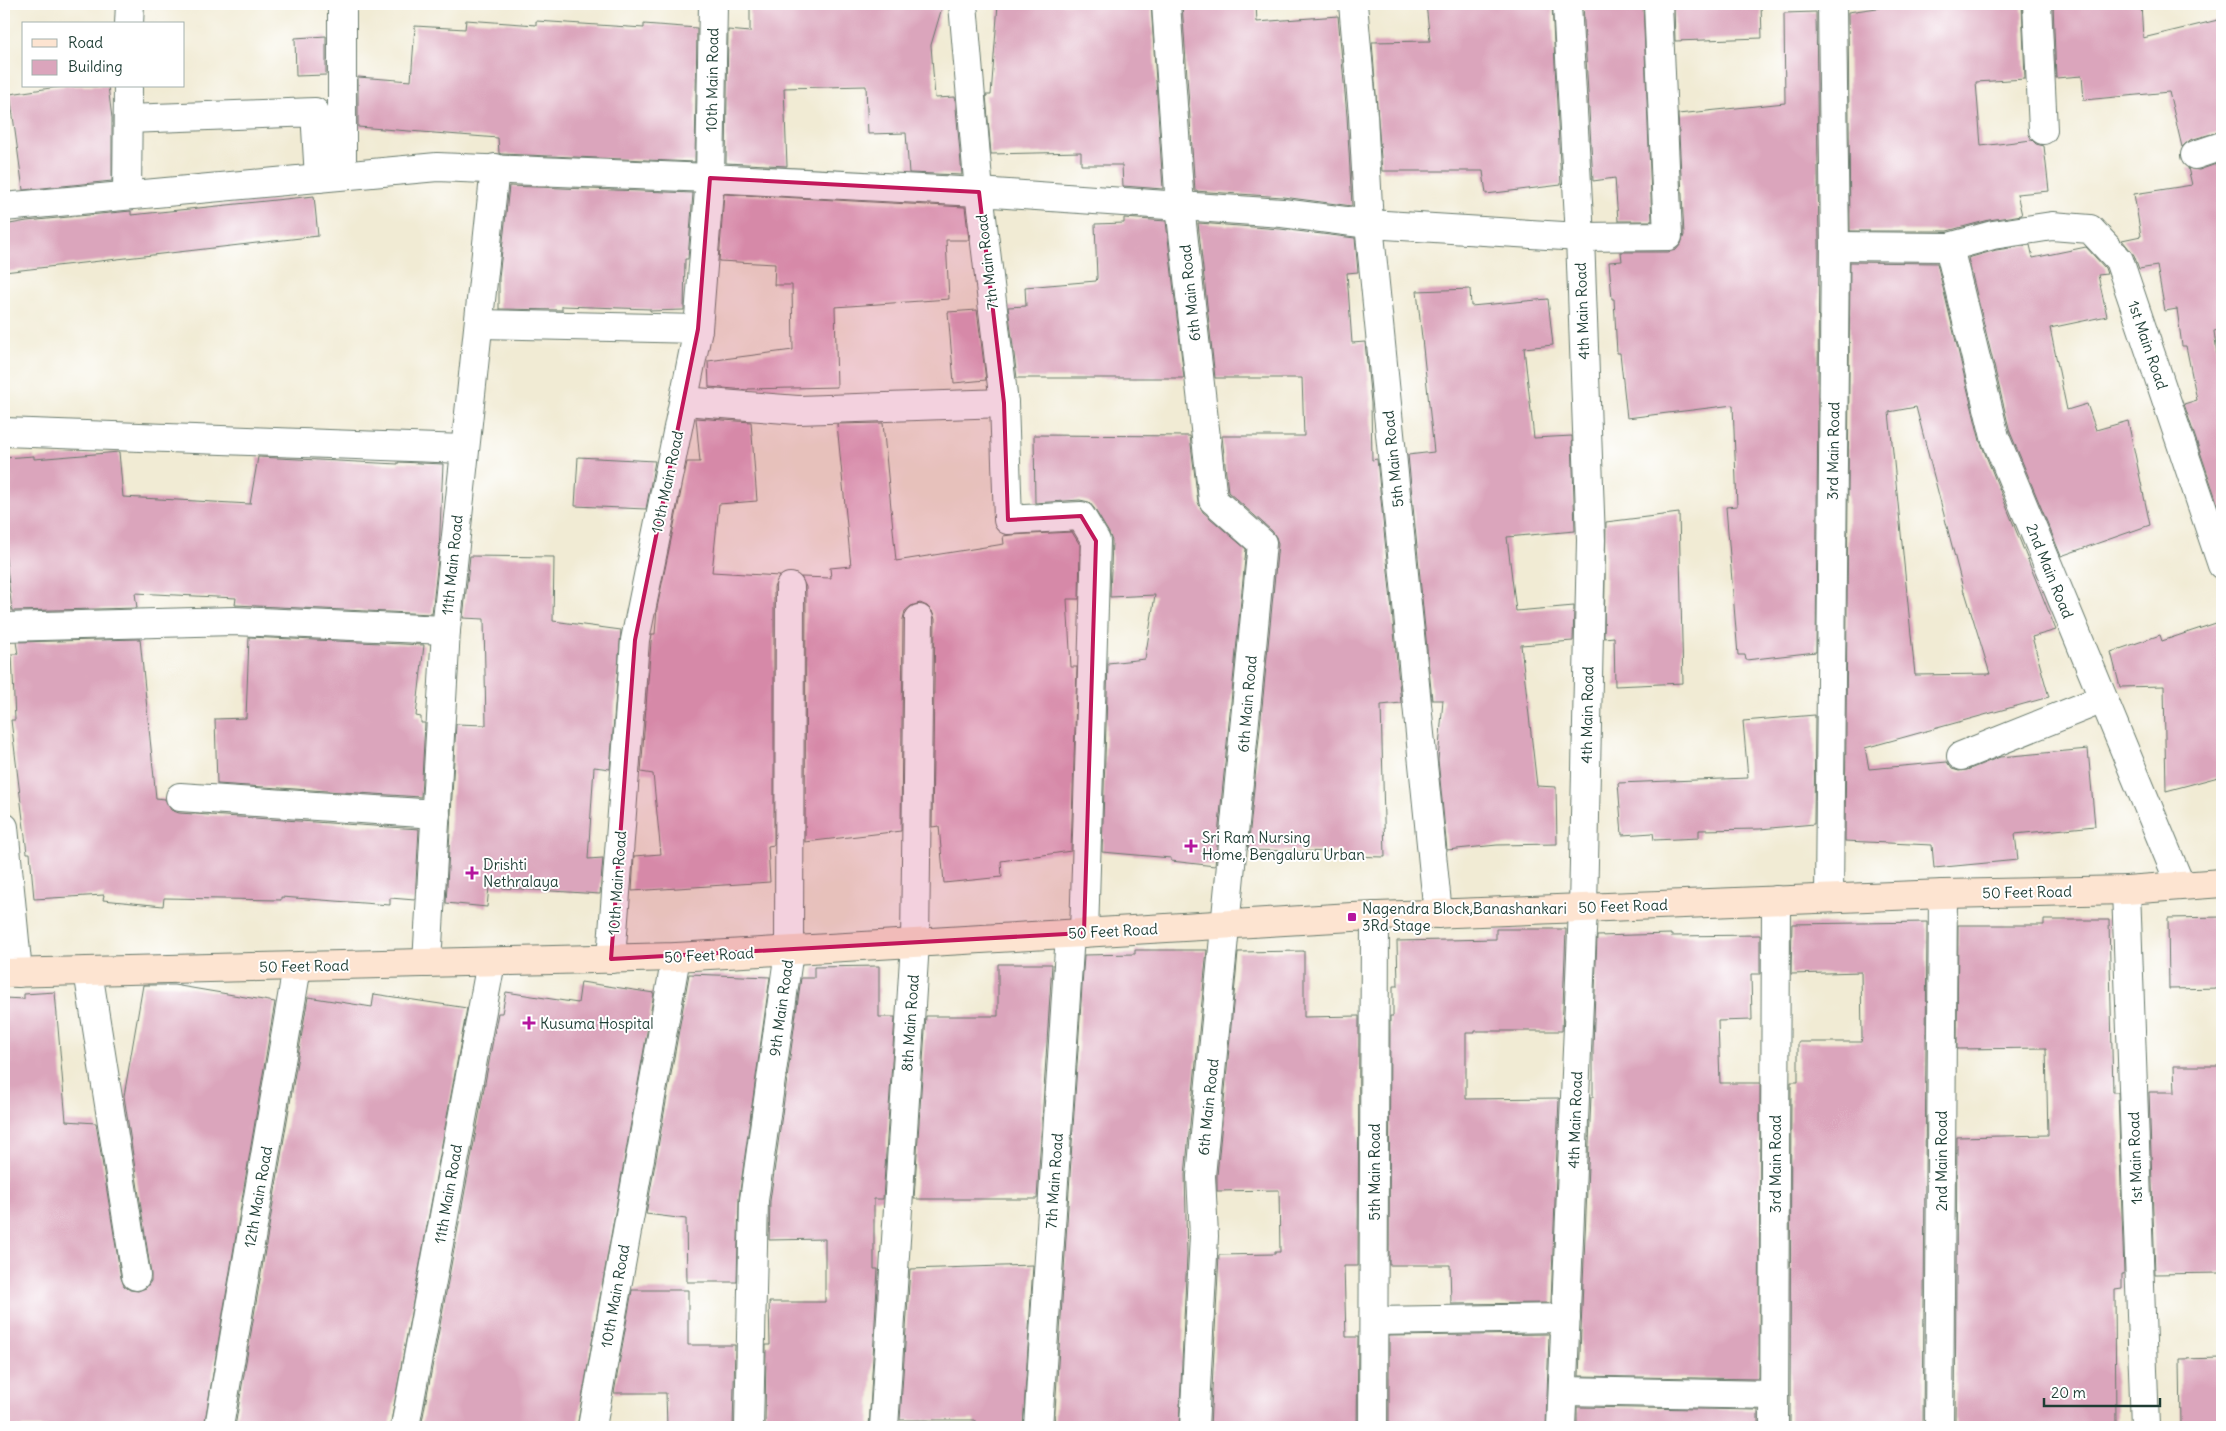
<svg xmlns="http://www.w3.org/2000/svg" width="2226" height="1431" viewBox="0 0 2226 1431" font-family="Delius,sans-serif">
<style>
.building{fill:#dba5bc;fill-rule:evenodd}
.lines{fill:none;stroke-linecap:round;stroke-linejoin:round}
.street-casing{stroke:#687a6c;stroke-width:30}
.secondary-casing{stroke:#687a6c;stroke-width:30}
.street{stroke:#fff;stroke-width:28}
.secondary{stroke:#fde4d1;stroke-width:28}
.marked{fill:#c2185b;fill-opacity:0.2;stroke:#c2185b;stroke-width:4;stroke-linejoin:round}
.poi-dot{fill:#b5179e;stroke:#fff;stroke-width:2}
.labels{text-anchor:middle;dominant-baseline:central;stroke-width:4;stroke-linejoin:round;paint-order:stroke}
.street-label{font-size:15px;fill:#1f3d34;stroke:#fff}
.poi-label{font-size:15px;fill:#1f3d34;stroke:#fff;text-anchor:start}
</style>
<rect width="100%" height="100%" fill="#fff"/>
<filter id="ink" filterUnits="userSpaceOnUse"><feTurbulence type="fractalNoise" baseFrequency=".02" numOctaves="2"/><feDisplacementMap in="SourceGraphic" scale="10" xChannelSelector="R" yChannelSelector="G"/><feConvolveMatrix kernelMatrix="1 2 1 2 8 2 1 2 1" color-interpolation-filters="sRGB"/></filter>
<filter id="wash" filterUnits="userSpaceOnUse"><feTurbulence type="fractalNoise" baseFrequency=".0096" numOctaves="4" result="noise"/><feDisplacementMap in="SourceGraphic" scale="20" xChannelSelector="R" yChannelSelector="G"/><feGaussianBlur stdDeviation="1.12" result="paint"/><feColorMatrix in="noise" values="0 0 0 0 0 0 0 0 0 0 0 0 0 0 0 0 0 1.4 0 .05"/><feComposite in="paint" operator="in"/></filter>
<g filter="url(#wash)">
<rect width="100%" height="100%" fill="#f1ebd4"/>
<g id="blocks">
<g class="building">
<path d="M 750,4 L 943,4 L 931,45 L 935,98 L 955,97 L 962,175 L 909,173 L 906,133 L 868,134 L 866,86 L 784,88 L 787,166 L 726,163 L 728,30 L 750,32 Z"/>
<path d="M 998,4 L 1151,4 L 1163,189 L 1123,186 L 1122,165 L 1081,165 L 1081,152 L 991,154 L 986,95 L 991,95 Z"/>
<path d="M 1182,4 L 1256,4 L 1257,22 L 1338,16 L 1347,116 L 1352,206 L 1283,197 L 1195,191 Z"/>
<path d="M 1426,4 L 1552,4 L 1561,185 L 1486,194 L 1483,171 L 1382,171 L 1372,42 L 1430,41 Z"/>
<path d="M 1583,4 L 1643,4 L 1652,221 L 1618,221 L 1615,178 L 1593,181 Z"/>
<path d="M 1674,4 L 1761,4 L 1762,38 L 1675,41 Z"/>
<path d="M 1906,4 L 2022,4 L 2025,79 L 1976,82 L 1981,146 L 2032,140 L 2036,144 L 2044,146 L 2049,191 L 2017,194 L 2022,215 L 1989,220 L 1947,231 L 1850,231 L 1848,12 Z"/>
<path d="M 2053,4 L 2141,4 L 2143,38 L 2222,19 L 2222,131 L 2190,140 L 2182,147 L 2169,92 L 2084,100 L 2082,76 L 2056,78 Z"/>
<path d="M 1816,12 L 1819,246 L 1816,652 L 1746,660 L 1745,655 L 1738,655 L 1726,507 L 1737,506 L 1733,405 L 1627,418 L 1620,353 L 1617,353 L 1614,299 L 1612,299 L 1609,262 L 1622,261 L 1621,252 L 1668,252 L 1676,250 L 1681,244 L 1684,235 L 1678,114 L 1785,103 L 1784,13 Z"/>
<path d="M 466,20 L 536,25 L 536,21 L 644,28 L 644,24 L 697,28 L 695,162 L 501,154 L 499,153 L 498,138 L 358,127 L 358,77 L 411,81 L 415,26 L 465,29 Z"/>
<path d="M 326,36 L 326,75 L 296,76 L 295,38 Z"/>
<path d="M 64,86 L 108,86 L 112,118 L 112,181 L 23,190 L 10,94 Z"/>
<path d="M 2222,162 L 2222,329 L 2214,331 L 2222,393 L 2222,517 L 2184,404 L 2197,400 L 2186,346 L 2182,346 L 2177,309 L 2165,311 L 2157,266 L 2139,269 L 2134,255 L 2122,240 L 2141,236 L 2134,194 L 2192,185 L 2188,168 L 2199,170 Z"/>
<path d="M 509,186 L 693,193 L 688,259 L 685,259 L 684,310 L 650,311 L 650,309 L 562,306 L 562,310 L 499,309 L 499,278 Z"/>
<path d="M 724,194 L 965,207 L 969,240 L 946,240 L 949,299 L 835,307 L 837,387 L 748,389 L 748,390 L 709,387 L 708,361 L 793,350 L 792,285 L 774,285 L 775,264 L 719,261 Z"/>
<path d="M 314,196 L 318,236 L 4,272 L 4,225 L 27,221 L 131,211 L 131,215 Z"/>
<path d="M 1124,218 L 1166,221 L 1184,378 L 1017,378 L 1008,307 L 1026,306 L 1025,287 L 1096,281 L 1097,278 L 1095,224 L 1124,223 Z"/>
<path d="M 1198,223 L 1280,229 L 1355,238 L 1358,272 L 1347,273 L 1352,343 L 1365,342 L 1371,403 L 1372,460 L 1377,459 L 1401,703 L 1381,705 L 1385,857 L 1342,856 L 1342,852 L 1248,850 L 1278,544 L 1276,537 L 1272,531 L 1228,492 L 1222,436 L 1304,436 L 1302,378 L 1215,378 Z"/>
<path d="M 2030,245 L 2033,258 L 2086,247 L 2105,268 L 2107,274 L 2098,275 L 2107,316 L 2050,328 L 2067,410 L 2087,404 L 2096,430 L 2128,421 L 2150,525 L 2061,556 L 2010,432 L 1968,258 L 1996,250 Z"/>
<path d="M 1850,262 L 1937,263 L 1980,441 L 2056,630 L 2032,637 L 2049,697 L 1865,748 L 1869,769 L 1947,762 L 1952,769 L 1959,771 L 1967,770 L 2000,757 L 2088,749 L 2095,826 L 2015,834 L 2018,860 L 1934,868 L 1932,845 L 1845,841 ZM 1916,407 L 1964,592 L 1965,592 L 1990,674 L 1915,675 L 1889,412 Z"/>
<path d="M 1470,289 L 1471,306 L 1548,299 L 1553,345 L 1524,348 L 1534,438 L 1572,436 L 1575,531 L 1507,537 L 1516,611 L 1574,606 L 1573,641 L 1521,645 L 1537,786 L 1556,787 L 1557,844 L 1497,845 L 1447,850 L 1438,760 L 1443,700 L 1432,700 L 1408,455 L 1434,452 L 1417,291 Z"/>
<path d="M 977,310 L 986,380 L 954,383 L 948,312 Z"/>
<path d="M 696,418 L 751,422 L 757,501 L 719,504 L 712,572 L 780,576 L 774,587 L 774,845 L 768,846 L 770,882 L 632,891 L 634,856 L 661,854 L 653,774 L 641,772 L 651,642 L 652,634 L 655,634 L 657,608 L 687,462 L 700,462 Z"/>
<path d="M 883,423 L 896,561 L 1004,544 L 1003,536 L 1011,535 L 1072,532 L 1080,545 L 1079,599 L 1067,599 L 1071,667 L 1077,667 L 1071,851 L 1001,861 L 1002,877 L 944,883 L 939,826 L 932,827 L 935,619 L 932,611 L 927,606 L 920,603 L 911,606 L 905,611 L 903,619 L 901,831 L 805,842 L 806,587 L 801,577 L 831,578 L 830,568 L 851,566 L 837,424 Z"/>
<path d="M 1034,435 L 1190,436 L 1198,502 L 1203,512 L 1246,549 L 1215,866 L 1171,861 L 1171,858 L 1102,852 L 1108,663 L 1145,659 L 1155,595 L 1110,597 L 1112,541 L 1109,533 L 1094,508 L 1089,502 L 1080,500 L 1035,503 Z"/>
<path d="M 119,452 L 123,497 L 250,504 L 258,457 L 398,464 L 398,462 L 443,464 L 439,551 L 432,614 L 235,605 L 236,598 L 135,593 L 137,608 L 12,611 L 4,542 L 4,458 L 34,456 L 34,459 Z"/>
<path d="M 578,457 L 655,461 L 646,509 L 575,506 Z"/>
<path d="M 1679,513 L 1683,683 L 1615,686 L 1614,637 L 1604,638 L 1606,522 Z"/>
<path d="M 470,556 L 554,557 L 553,621 L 621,630 L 610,769 L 594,767 L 588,859 L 603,858 L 600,894 L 489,887 L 487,907 L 446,903 L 456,724 L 486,725 L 484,619 L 463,618 Z"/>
<path d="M 2222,621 L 2222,776 L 2166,791 L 2164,686 L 2120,687 L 2111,652 L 2160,635 L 2162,641 Z"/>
<path d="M 249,637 L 424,645 L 416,716 L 421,717 L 421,723 L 425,723 L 421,797 L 217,784 L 215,719 L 246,718 Z"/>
<path d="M 140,639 L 156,798 L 165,799 L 171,810 L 179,813 L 419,829 L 415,900 L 390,898 L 390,905 L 281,897 L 281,900 L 164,898 L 163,906 L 103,900 L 104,895 L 34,899 L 30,853 L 27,853 L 11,720 L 15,720 L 12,654 L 18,654 L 16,642 Z"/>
<path d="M 1815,715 L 1814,824 L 1760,829 L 1699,830 L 1699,838 L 1654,840 L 1653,833 L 1622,835 L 1618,783 L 1748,778 L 1743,721 Z"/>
<path d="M 2222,917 L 2222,988 L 2169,989 L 2168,918 Z"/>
<path d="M 2044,920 L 2109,920 L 2113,1092 L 2118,1092 L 2124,1274 L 2122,1274 L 2122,1289 L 2115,1290 L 2116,1427 L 1955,1427 L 1957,1137 L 2048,1135 L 2046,1048 L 1957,1049 L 1958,925 L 2044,925 Z"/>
<path d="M 1927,922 L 1923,1427 L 1790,1427 L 1791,1082 L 1798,1082 L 1798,1042 L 1861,1042 L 1862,1037 L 1861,972 L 1791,974 L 1792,924 Z"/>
<path d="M 1496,929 L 1566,929 L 1562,1031 L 1475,1031 L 1475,1033 L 1466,1033 L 1466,1099 L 1559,1098 L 1551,1303 L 1451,1304 L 1450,1265 L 1389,1265 L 1390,1016 L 1393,1016 L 1393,986 L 1398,986 L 1397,941 L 1496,939 Z"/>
<path d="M 1671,934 L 1671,936 L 1760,935 L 1760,974 L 1751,974 L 1752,1020 L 1718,1021 L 1720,1083 L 1760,1083 L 1759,1379 L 1579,1376 L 1591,1097 L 1593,1097 L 1593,1048 L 1597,936 Z"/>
<path d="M 1135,950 L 1207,950 L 1185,1175 L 1187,1255 L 1179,1427 L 1054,1427 L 1084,955 L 1135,954 Z"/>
<path d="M 1304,951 L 1304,1017 L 1359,1016 L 1358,1266 L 1344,1266 L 1346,1337 L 1358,1337 L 1357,1427 L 1210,1427 L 1219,1255 L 1275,1254 L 1275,1252 L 1280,1252 L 1279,1190 L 1217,1191 L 1217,1176 L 1238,952 Z"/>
<path d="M 998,964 L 1052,964 L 1037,1199 L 914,1199 L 926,1016 L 998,1016 Z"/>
<path d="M 879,966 L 879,1017 L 895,1017 L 883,1199 L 874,1199 L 874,1269 L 878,1269 L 869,1427 L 765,1427 L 766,1345 L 770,1345 L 769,1302 L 825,1302 L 825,1239 L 769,1240 L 770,1201 L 801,978 L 814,978 L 814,967 Z"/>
<path d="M 689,974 L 770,977 L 739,1198 L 737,1282 L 687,1282 L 686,1219 L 646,1214 Z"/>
<path d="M 581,982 L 654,993 L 577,1427 L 421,1427 L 498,1013 L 502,1013 L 506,992 L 578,1003 Z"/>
<path d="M 143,985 L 174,985 L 275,1002 L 204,1427 L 4,1427 L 4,998 L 24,999 L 24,994 L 55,992 L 66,1121 L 96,1123 L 121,1278 L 124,1286 L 130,1290 L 138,1291 L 146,1288 L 151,1281 L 151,1274 L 124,1096 Z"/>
<path d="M 374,994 L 467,1008 L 390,1427 L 235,1427 L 308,997 L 372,1007 Z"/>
<path d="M 2174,1066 L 2222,1066 L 2222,1273 L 2155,1274 L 2149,1092 L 2175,1092 Z"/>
<path d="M 1033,1265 L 1023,1427 L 975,1427 L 975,1420 L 900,1420 L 910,1269 Z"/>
<path d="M 632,1290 L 688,1290 L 688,1345 L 735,1345 L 733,1427 L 667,1427 L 666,1393 L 614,1393 Z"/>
<path d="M 1549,1334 L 1546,1427 L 1389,1427 L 1389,1336 Z"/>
<path d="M 2222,1358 L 2222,1427 L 2181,1427 L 2180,1359 Z"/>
<path d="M 1577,1407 L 1758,1410 L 1758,1427 L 1577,1427 Z"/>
</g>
</g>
</g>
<g filter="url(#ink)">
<use href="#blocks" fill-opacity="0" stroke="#687a6c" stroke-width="1"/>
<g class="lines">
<g class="street-casing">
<g id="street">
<path d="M 342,4 L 342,175"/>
<path d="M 963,4 L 979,192 L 1004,403 L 1008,520 L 1081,516 L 1096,541 L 1084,933"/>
<path d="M 1166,4 L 1180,206 L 1213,500 L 1262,543 L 1201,1176 L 1204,1236 L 1194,1427"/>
<path d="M 1353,4 L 1363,115 L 1369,224 L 1438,914"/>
<path d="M 2037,4 L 2043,130"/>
<path d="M 129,24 L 130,4"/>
<path d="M 128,119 L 315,112 L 319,178"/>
<path d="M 2195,155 L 2222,146"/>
<path d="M 127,195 L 128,86"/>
<path d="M 4,207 L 437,167 L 710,178 L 979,192 L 1282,213 L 1369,224 L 1580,237 L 1668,236 L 1658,4"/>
<path d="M 1835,246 L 1949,247 L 1993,235 L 2052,226 L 2090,229 L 2119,260 L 2222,565"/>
<path d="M 1949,247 L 1995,437 L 2180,884"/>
<path d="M 479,324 L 698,329"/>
<path d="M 684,401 L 798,410 L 1004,403"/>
<path d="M 4,432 L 464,449"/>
<path d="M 4,627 L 234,621 L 446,630"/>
<path d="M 1961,756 L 2103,699"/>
<path d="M 180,797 L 436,814"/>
<path d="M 4,827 L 18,973"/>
<path d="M 2126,890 L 2145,1427"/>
<path d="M 1829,898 L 1835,246 L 1832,4"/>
<path d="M 611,959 L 635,640 L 698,329 L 710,178 L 713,4"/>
<path d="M 427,963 L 446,630 L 495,168"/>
<path d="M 88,971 L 136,1276"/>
<path d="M 1374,1321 L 1566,1318"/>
<path d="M 1563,1391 L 1774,1395"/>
<path d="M 219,1427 L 297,967"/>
<path d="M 405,1427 L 491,962"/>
<path d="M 592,1427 L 676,957"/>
<path d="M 749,1427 L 754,1200 L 789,951 L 790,587"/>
<path d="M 884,1427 L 915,943 L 919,619"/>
<path d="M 1038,1427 L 1070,934"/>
<path d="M 1373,1427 L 1375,916"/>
<path d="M 1561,1427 L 1583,908 L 1591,540 L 1580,237 L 1567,4"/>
<path d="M 1774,1427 L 1776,900"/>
<path d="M 1939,1427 L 1943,894"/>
</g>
</g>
<g class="secondary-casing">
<path id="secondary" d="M 4,973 L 676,957 L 1352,917 L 1943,894 L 2126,890 L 2222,883"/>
</g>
<use href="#street" class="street"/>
<use href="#secondary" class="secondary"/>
</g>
</g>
<path class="marked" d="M 710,178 L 979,192 L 1004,403 L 1008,520 L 1081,516 L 1096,541 L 1084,933 L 611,959 L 635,640 L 698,329 Z"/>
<g class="poi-dot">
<path d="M1188.5 838.5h5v5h5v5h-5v5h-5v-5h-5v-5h5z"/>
<path d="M469.5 865.5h5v5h5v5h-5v5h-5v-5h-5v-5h5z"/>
<rect x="1347" y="912" width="10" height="10" rx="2.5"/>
<path d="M526.5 1015.5h5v5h5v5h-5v5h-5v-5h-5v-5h5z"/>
</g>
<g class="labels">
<g class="street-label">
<text transform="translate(712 80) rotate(-89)">10th Main Road</text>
<text transform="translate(987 262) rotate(-97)">7th Main Road</text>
<text transform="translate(1190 293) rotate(-96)">6th Main Road</text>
<text transform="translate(1582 311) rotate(-92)">4th Main Road</text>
<text transform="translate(2148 345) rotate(71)">1st Main Road</text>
<text transform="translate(1833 451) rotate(-89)">3rd Main Road</text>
<text transform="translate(1393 459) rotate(-96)">5th Main Road</text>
<text transform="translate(667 482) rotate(-78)">10th Main Road</text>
<text transform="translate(452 565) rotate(-84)">11th Main Road</text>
<text transform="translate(2050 571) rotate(68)">2nd Main Road</text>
<text transform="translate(1247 704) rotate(-85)">6th Main Road</text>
<text transform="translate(1587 715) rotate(-89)">4th Main Road</text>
<text transform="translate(617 883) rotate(-86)">10th Main Road</text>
<text transform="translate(2027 892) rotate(-1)">50 Feet Road</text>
<text transform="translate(1623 906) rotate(-2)">50 Feet Road</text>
<text transform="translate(1113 931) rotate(-3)">50 Feet Road</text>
<text transform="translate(709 955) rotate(-3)">50 Feet Road</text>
<text transform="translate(304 966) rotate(-1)">50 Feet Road</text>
<text transform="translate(781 1008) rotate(-82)">9th Main Road</text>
<text transform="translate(910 1023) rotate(-86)">8th Main Road</text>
<text transform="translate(1208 1107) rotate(-84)">6th Main Road</text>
<text transform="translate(1575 1120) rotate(-88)">4th Main Road</text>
<text transform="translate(2135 1158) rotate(-92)">1st Main Road</text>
<text transform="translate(1941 1161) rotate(-90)">2nd Main Road</text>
<text transform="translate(1775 1164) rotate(-90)">3rd Main Road</text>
<text transform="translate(1374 1172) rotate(-90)">5th Main Road</text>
<text transform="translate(1054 1181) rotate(-86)">7th Main Road</text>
<text transform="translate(448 1194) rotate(-80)">11th Main Road</text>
<text transform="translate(258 1197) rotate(-80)">12th Main Road</text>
<text transform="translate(615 1296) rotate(-80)">10th Main Road</text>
</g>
<g class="poi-label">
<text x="1202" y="837">Sri Ram Nursing<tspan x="1202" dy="17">Home, Bengaluru Urban</tspan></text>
<text x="483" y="864">Drishti<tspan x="483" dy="17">Nethralaya</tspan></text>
<text x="1362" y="908">Nagendra Block,Banashankari<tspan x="1362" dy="17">3Rd Stage</tspan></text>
<text x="540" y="1023">Kusuma Hospital</text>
</g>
</g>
<rect width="2226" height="1431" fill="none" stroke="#fff" stroke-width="20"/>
<rect x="22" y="22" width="162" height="65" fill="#ffffff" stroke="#a5b1ae"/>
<rect x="32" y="39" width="25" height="8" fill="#fde4d1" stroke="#a5b1ae"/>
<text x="68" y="48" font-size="15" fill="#1f3d34">Road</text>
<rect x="32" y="60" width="25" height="15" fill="#dba5bc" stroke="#a5b1ae"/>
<text x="68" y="72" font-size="15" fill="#1f3d34">Building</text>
<path d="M2044 1398v8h116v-8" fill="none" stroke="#1f3d34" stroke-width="2.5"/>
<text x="2051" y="1398" font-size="15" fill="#1f3d34" stroke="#ffffff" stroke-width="4" paint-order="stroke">20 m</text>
</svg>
